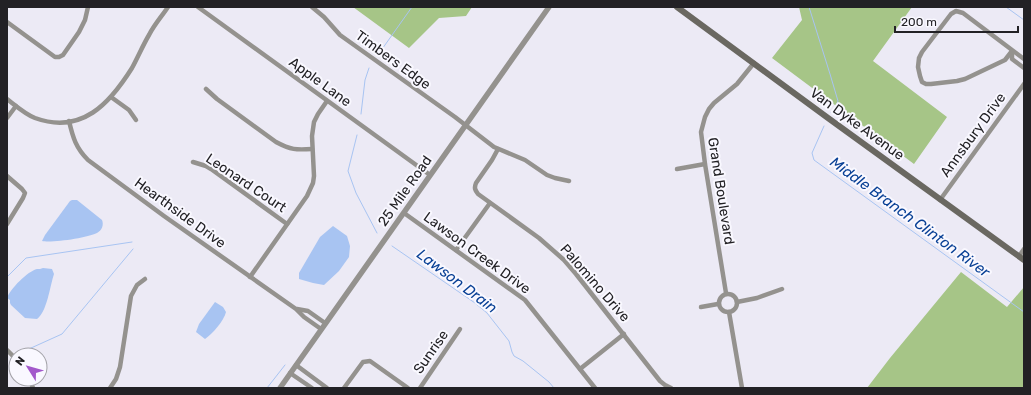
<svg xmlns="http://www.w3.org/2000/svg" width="1031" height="395" viewBox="0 0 1031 395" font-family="Rubik,sans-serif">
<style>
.green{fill:#a6c587}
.water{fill:#a8c4f2}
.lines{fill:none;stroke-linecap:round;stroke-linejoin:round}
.stream{stroke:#a8c4f2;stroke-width:1}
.minor{stroke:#94928e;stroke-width:4.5}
.tertiary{stroke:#94928e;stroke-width:5.5}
.secondary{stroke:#6a6861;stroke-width:6}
.labels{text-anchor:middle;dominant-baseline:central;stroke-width:4;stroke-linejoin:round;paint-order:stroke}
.street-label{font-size:14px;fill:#222125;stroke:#f9f8ff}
.water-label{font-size:15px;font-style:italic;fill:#094095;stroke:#f9f8ff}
</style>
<rect width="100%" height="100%" fill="#eceaf5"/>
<g class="green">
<path d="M 353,7 L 472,7 L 466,16 L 439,18 L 409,48 Z"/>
<path d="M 799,7 L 912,7 L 873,61 L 947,117 L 914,164 L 772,58 L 802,20 Z"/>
<path d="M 961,272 L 1007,307 L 1024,287 L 1024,388 L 867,388 L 890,358 Z"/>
</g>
<g class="water">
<path d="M 72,200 L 77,200 L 102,220 C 104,225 102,230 97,233 C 87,238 52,243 42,241 L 45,235 L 70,201 Z"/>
<path d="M 333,226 L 347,236 L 350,246 L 349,257 L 339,271 L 324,285 L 313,283 L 299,279 L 299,273 L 320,237 Z"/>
<path d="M 43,268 L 52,269 L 54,274 C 50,286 47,312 37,319 L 25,318 L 11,305 L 10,303 L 10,300 L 7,298 C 10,289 28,271 37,269 C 39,269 41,269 43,268 Z"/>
<path d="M 215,302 L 223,307 L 226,312 C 224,321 212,334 205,339 L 196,332 L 199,324 Z"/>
</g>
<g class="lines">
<g class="stream">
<path d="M 809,7 L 830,74 L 838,101 L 835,108 L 831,112"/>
<path d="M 1006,7 L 1024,20"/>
<path d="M 380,52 L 412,7"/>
<path d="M 361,114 L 365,80 L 369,68"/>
<path d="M 824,126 L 812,153 L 814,160 L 1024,312"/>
<path d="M 357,135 L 348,171 L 356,193 L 377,233"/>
<path d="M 392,246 L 475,303 L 487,313 L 509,341 L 512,352 L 514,356 L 523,361 L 549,382 L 554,388"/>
<path d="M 7,277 L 26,258 L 132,242"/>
<path d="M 20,353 L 62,334 L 133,249"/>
<path d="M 267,388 L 285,365"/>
</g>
<g class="minor">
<path d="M 198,7 L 430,175"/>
<path d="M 312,7 L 324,17 L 340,35 L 455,117 L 494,147 L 525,160 L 547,175 L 555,178 L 569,181"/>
<path d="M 7,22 L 55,57 L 59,57 L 63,55 L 79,32 L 85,20 L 88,7"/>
<path d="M 1012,51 L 1005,60 L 965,79 L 957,81 L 931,84 L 926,84 L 922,82 L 920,76 L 918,67 L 919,58 L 922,52 L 951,14 L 956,11 L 963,13 L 1024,59"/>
<path d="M 1012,51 L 1012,59 L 1024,68"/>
<path d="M 206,89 L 217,99 L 276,142 C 291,150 296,150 312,149"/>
<path d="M 111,97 L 129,110 L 136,120"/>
<path d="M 7,99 C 16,106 25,114 35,118 C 82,135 110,103 132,68 C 138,57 143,45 149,35 C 154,25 162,16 168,7"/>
<path d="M 7,118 L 16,106"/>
<path d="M 69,121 C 73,138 76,148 88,160 L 164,216 L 296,309 L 304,317 L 321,329"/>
<path d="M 498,149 L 492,160 L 476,183 C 474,188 475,190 478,194 L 539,238 L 564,260 L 576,274 L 660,381 L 665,385 L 671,388"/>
<path d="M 193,162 L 206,166 L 211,169 L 287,224"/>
<path d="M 677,169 L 705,164"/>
<path d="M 7,176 L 22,189 L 25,193 L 23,198 L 7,224"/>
<path d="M 940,200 L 1024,84"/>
<path d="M 404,213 L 525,300 L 595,388"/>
<path d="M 456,250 L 490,203"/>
<path d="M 1019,256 L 1024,249"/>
<path d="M 250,277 L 307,196 L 313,183 L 314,176 L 312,136 L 314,122 L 318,114 L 327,101"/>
<path d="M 726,293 L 705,164 L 701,132 L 705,117 L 709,109 L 714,103 L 737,84 L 754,63"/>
<circle cx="728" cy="303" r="9"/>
<path d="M 737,302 L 757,298 L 782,289"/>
<path d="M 701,307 L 718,304"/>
<path d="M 297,309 L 308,311 L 325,323"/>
<path d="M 729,312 L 742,388"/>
<path d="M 7,350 L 16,359"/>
<path d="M 296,365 L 327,388"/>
<path d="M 580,369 L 624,334"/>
<path d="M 290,373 L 312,388"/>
<path d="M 29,379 L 33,388"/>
<path d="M 110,388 L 116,379 L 120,367 L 131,296 L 137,285 L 145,279"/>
<path d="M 344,388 L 363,362 L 370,361 L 408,388"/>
<path d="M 420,388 L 460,329"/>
</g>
<path class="tertiary" d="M 280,388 L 549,7"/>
<path class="secondary" d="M 677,7 L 828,118 L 1024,260"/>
</g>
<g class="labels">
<g class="street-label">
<text transform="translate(393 60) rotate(36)">Timbers Edge</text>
<text transform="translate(320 82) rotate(36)">Apple Lane</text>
<text transform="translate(857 124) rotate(36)">Van Dyke Avenue</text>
<text transform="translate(973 135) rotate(-54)">Annsbury Drive</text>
<text transform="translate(246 183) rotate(34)">Leonard Court</text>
<text transform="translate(405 191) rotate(-55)">25 Mile Road</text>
<text transform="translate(721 191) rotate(81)">Grand Boulevard</text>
<text transform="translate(180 213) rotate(36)">Hearthside Drive</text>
<text transform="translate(477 253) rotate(36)">Lawson Creek Drive</text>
<text transform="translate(595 283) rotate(49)">Palomino Drive</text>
<text transform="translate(431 352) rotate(-55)">Sunrise</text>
</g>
<g class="water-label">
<text transform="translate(910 217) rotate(36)">Middle Branch Clinton River</text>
<text transform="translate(457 281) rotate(37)">Lawson Drain</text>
</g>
</g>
<rect width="1031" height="395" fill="none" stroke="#222125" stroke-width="16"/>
<g transform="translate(28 367) rotate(307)"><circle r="19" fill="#f9f8ff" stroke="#a3a2a8"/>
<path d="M0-3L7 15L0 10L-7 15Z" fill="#a258cb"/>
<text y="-6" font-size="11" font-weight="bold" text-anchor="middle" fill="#222125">N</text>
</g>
<path d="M895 26v6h123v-6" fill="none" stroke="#222125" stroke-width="2"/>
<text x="901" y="26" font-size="12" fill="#222125" stroke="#f9f8ff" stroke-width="3" paint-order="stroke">200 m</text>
</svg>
